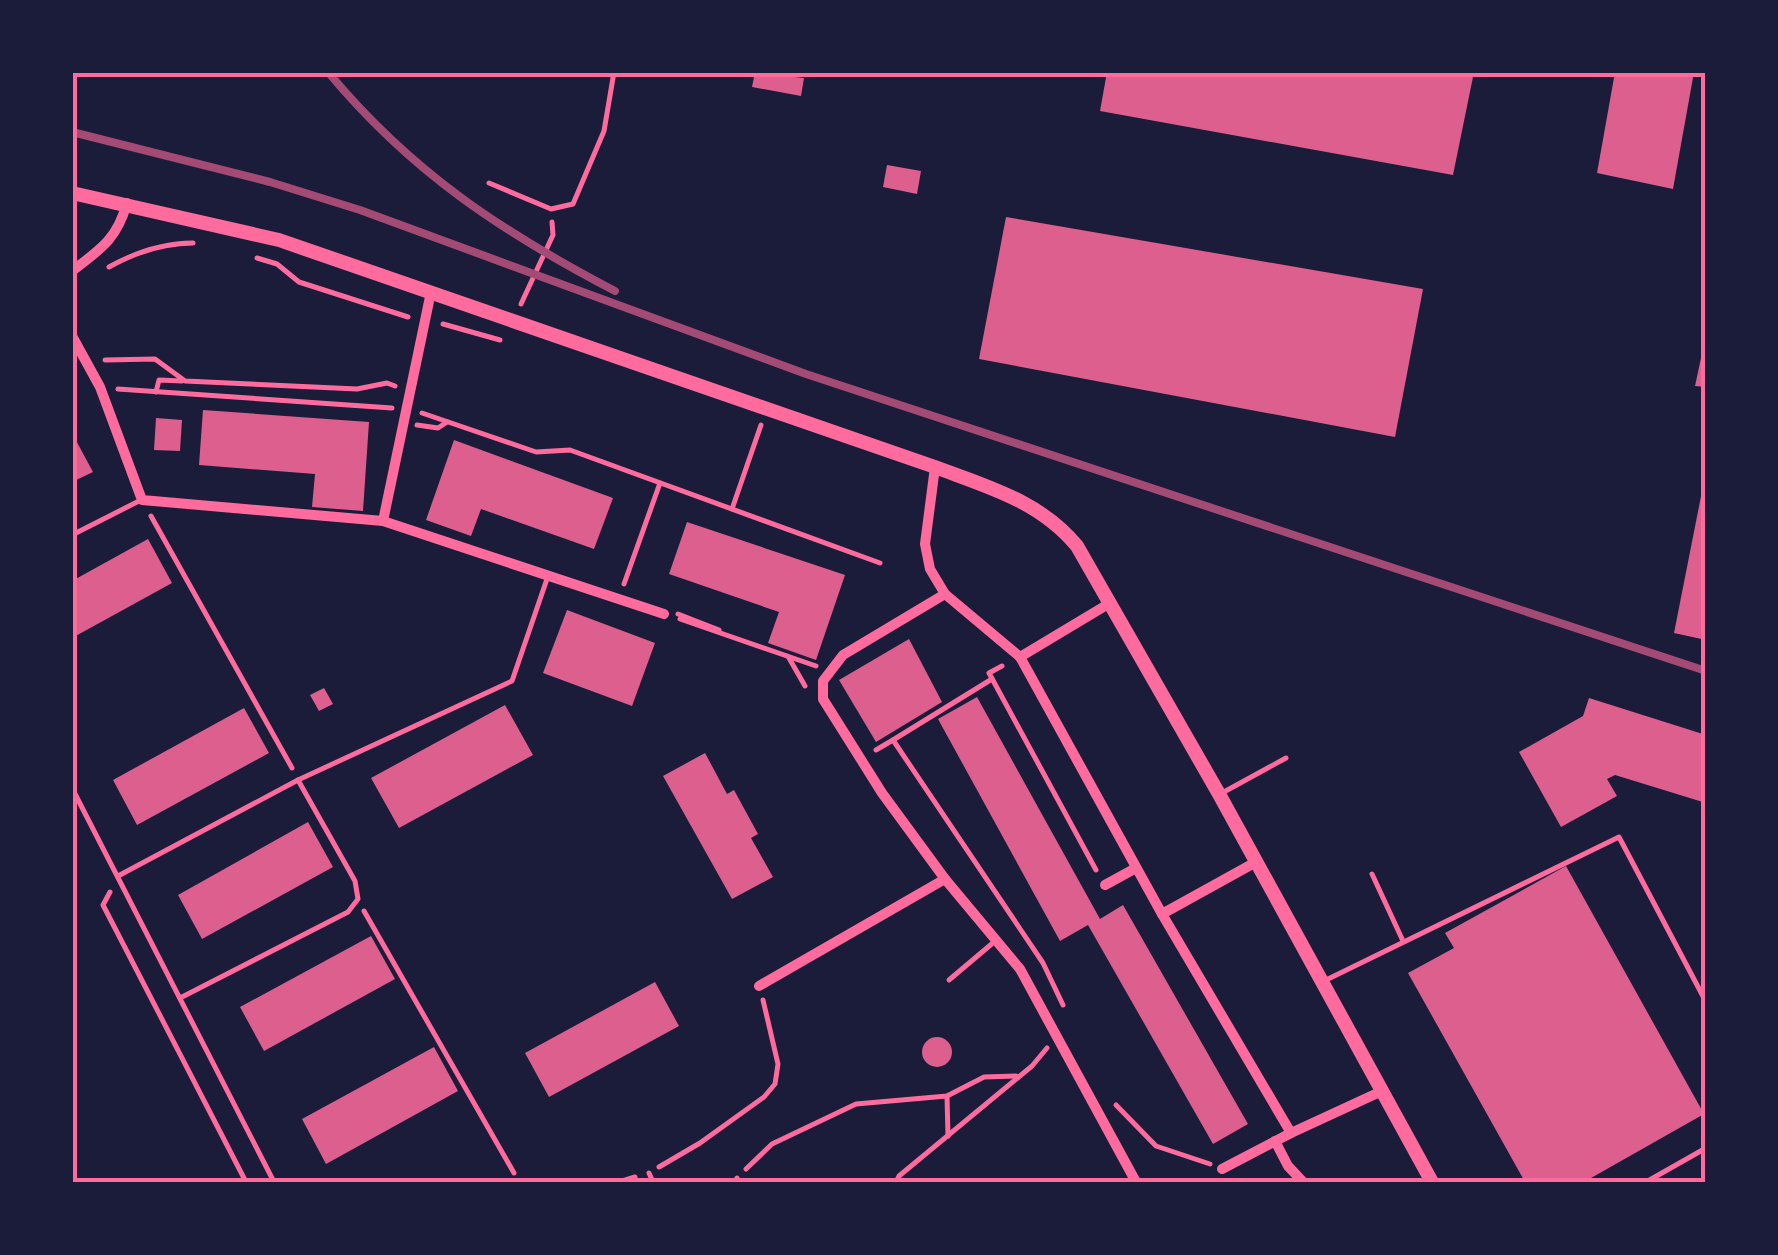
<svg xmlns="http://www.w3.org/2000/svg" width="1778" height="1255" viewBox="0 0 1778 1255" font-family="Commissioner,sans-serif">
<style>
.building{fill:#dd5f8e}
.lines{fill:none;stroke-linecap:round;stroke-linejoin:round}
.path{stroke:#ff6b9d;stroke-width:5}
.service{stroke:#ff6b9d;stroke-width:5}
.minor{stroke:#ff6b9d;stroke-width:10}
.tertiary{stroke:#ff6b9d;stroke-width:14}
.rail{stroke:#a44b75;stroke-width:8}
.neatline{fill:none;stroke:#ff6b9d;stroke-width:4}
</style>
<rect width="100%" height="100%" fill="#1b1b3a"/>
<g class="building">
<path d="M 755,72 L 795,72 L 795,77 L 804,78 L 801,96 L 752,87 Z"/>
<path d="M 1107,72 L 1474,72 L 1453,175 L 1100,111 Z"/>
<path d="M 1615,72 L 1694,72 L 1673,189 L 1597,173 Z"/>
<path d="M 887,165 L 921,171 L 917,194 L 883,187 Z"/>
<path d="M 1006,217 L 1423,289 L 1395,437 L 979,359 Z"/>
<path d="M 1704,344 L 1706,344 L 1706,387 L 1695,386 Z"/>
<path d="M 203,410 L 369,422 L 363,511 L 312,507 L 315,474 L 199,465 Z"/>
<path d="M 156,418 L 182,420 L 180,451 L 154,450 Z"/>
<path d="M 72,433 L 93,472 L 72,482 Z"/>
<path d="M 454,440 L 613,498 L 594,549 L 481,509 L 471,536 L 426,520 Z"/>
<path d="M 1704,481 L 1706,481 L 1706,640 L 1674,633 Z"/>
<path d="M 687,522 L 845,575 L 816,660 L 768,643 L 779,612 L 669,574 Z"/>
<path d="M 148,539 L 172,583 L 72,638 L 72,581 Z"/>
<path d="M 567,610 L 655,643 L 632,706 L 543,673 Z"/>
<path d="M 909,639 L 942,702 L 876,742 L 839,680 Z"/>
<path d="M 324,688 L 333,704 L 319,711 L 310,695 Z"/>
<path d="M 977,697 L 1100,919 L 1123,905 L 1248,1124 L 1213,1144 L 1088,925 L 1060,941 L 938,719 Z"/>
<path d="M 1589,698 L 1706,735 L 1706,803 L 1615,775 L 1607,779 L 1617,796 L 1561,827 L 1519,752 L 1583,716 Z"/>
<path d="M 505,705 L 533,755 L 399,828 L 371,778 Z"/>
<path d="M 244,708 L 269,753 L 137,825 L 113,780 Z"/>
<path d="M 705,753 L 727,794 L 734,790 L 758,834 L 751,838 L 773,877 L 732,899 L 663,776 Z"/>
<path d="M 308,822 L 333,867 L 202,939 L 178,895 Z"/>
<path d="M 1566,866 L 1704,1114 L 1584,1182 L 1525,1182 L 1408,973 L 1454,948 L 1445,933 Z"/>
<path d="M 371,936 L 395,979 L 264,1051 L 240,1007 Z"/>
<path d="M 655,982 L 679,1026 L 549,1097 L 525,1053 Z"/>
<circle cx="937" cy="1052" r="15"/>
<path d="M 434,1047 L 458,1091 L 326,1164 L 302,1119 Z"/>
</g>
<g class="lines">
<g class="path">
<path d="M 257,258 L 277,264 L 299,282 L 408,317"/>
<path d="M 109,267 C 136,252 162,243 193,243"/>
<path d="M 521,304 L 553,235 L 552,222"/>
<path d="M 443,324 L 500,340"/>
<path d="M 105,360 L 155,359 L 185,381 L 357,389 L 387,383 L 395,386"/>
<path d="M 118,389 L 392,408"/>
<path d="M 156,392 L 159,380 L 182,381"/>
<path d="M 422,413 L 536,452 L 570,450 L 880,563"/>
<path d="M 417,425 L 438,428 L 447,422"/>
<path d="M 732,509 L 761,425"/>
<path d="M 151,516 L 292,768"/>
<path d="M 624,584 L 660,483"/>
<path d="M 678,614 L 719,630"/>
<path d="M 680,619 L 816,666"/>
<path d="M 789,658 L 805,686"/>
<path d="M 1002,666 L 989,673 L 1096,870"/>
<path d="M 893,740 L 992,679"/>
<path d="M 876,750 L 893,740 L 1043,963 L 1063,1005"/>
<path d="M 110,892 L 103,905 L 246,1182"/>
<path d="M 364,911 L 514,1173"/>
<path d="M 947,1096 L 948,1136"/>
<path d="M 1116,1105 L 1156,1146 L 1210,1164"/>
<path d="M 659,1167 L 700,1143 L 764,1097 L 775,1084 L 778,1064 L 763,1000"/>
<path d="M 746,1169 L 772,1144 L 856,1104 L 947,1096 L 984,1077 L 1016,1076"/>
<path d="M 619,1182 L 635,1177"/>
<path d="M 896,1182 L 899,1176 L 1032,1066 L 1047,1048"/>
</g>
<g class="service">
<path d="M 489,183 L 551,209 L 573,204 L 604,131 L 614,72"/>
<path d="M 72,535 L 141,500"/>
<path d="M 72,788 L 274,1182"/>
<path d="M 1222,793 L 1286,758"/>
<path d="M 1372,874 L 1403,941"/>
<path d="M 118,876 L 298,780 L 512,681 L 548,576"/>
<path d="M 949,980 L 994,942"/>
<path d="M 1326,980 L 1619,837 L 1706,1002"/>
<path d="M 182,997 L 348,912 L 358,899 L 355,881 L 298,780"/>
<path d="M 649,1173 L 653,1182"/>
<path d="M 737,1178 L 739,1182"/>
<path d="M 1646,1182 L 1706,1148"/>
</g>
<g class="minor">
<path d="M 72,271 C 101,249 117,239 127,203"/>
<path d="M 72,336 L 100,387 L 142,500 L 383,521 L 664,614"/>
<path d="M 935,467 L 925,544 L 930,569 L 945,594 L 1020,657 L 1162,914 L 1291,1133"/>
<path d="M 383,521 L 431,292"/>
<path d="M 945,594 L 843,655 L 823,681 L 823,699 L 882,793 L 945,879 L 1020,969 L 1136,1182"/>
<path d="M 1020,657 L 1110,603"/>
<path d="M 1105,885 L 1136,868"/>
<path d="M 1162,914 L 1256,862"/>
<path d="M 759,986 L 945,879"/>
<path d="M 1275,1141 L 1288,1166 L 1303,1182"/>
<path d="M 1222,1169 L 1291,1133 L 1382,1091"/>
</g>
<path class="tertiary" d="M 72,193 L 279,240 L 935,467 C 988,487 1040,501 1077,546 L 1219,794 L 1432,1182"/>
<g class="rail">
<path d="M 328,72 C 411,172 502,232 615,291"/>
<path d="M 72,132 L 270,182 L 360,210 L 806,374 L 1706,671"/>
</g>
</g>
<rect width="1778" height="1255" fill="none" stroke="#1b1b3a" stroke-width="150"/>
<rect x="75" y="75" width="1628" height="1105" class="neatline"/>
</svg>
